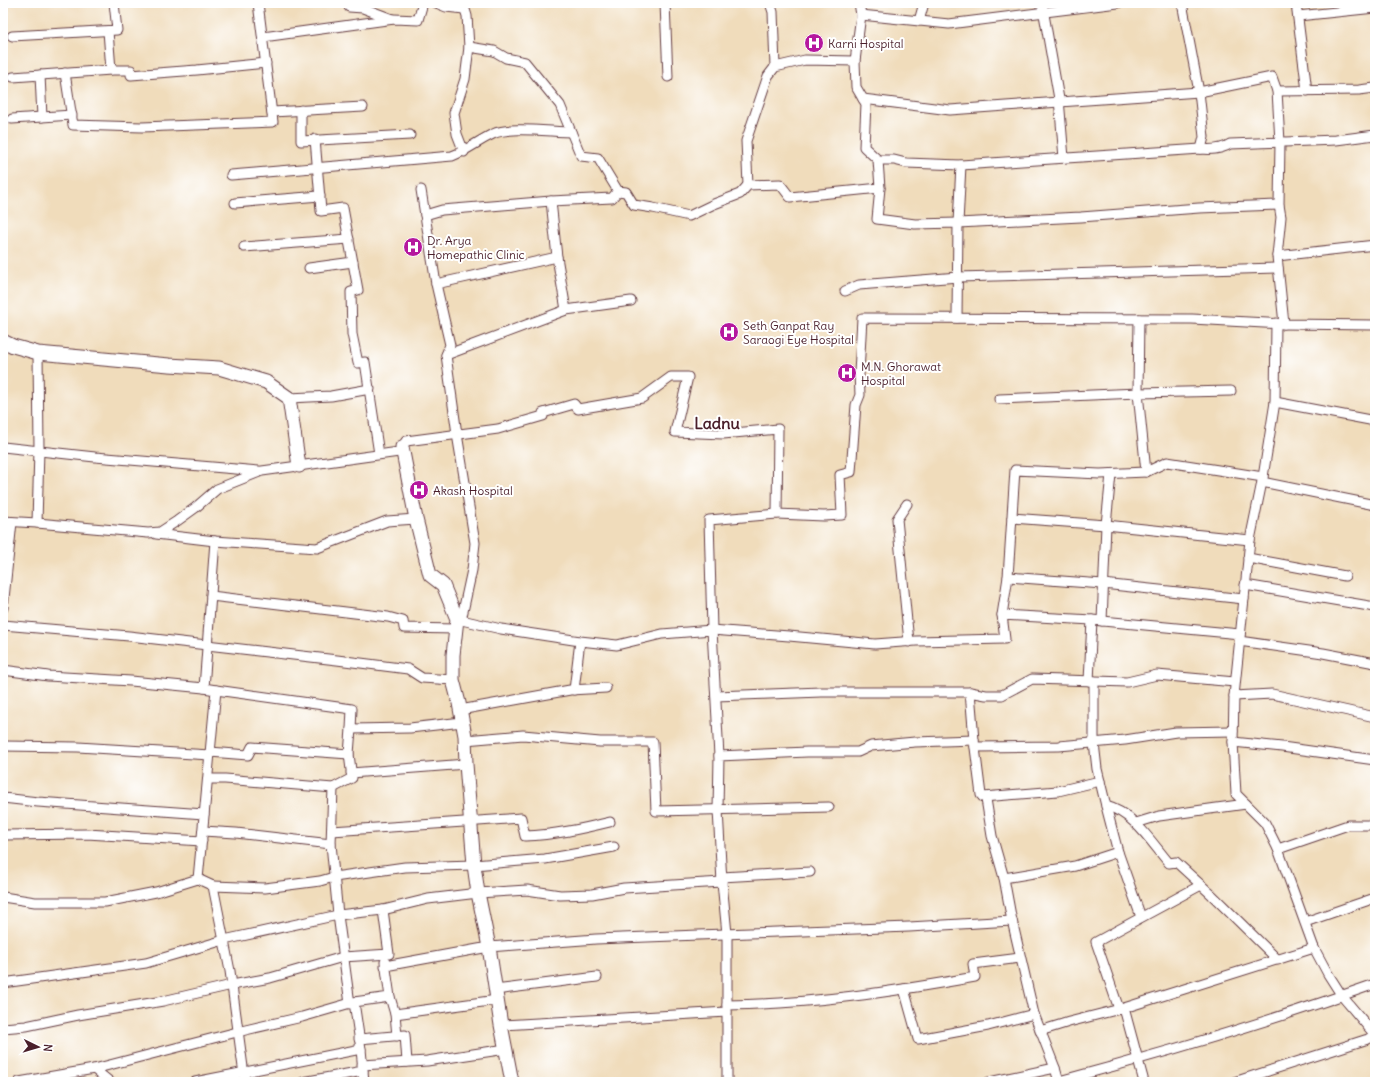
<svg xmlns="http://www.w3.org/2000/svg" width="1378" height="1085" viewBox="0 0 1378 1085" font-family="Delius,sans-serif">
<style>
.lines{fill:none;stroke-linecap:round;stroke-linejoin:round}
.street-casing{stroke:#633b41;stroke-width:11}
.secondary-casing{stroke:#633b41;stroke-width:15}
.street{stroke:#fff;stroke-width:9}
.secondary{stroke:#fff;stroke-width:13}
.labels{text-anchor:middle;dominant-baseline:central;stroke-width:4;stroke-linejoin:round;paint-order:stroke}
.poi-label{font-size:12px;fill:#4a1f2b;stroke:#fff;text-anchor:start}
.district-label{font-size:16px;font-weight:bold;fill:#4a1f2b;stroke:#fff}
</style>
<rect width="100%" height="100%" fill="#fff"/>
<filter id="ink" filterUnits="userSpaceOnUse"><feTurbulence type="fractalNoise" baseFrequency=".025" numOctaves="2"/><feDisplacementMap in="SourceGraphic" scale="8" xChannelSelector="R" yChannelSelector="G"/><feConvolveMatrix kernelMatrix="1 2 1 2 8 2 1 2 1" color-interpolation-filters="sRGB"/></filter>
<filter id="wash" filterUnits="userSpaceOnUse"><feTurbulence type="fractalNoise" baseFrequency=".012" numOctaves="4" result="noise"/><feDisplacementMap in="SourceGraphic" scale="16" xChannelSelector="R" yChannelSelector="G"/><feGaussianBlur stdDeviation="0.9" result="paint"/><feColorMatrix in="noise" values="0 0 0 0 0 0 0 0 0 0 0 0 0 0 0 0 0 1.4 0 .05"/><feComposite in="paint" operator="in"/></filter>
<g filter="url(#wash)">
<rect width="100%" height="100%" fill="#f0dcbb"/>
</g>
<g filter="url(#ink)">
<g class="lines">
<g class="street-casing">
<g id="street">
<path d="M 348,3 L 349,7 L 363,8 L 392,19"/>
<path d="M 436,3 L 446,7 L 464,9"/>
<path d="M 463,3 L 467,16 L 469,47 L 465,79 L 454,113 L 457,134 L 464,152"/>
<path d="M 665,3 L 668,77"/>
<path d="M 770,3 L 773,12 L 775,67"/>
<path d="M 859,3 L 861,15 L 855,61 L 856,87 L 866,104 L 864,147 L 878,160 L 880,188 L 877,219 L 915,224 L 958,223 L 957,318"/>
<path d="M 1042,3 L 1059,99 L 1064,158"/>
<path d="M 1182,3 L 1199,92 L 1204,137 L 1201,149"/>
<path d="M 1296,3 L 1307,91"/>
<path d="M 861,15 L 949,24 L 1118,3"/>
<path d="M 1298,16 L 1375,8"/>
<path d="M 919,21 L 924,3"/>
<path d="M 108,31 L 111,70"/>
<path d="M 12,36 L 117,30 L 114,3"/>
<path d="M 263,37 L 394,19 L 418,20 L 423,3"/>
<path d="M 469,47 L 494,51 L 506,58 L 525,62 L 560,105 L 581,156 L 598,158 L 618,191 L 626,192 L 634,205 L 653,208 L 689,216 L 714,204 L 740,194 L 748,185 L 780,184 L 790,197 L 880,188"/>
<path d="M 65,73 L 73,125 L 142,127 L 273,122 L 258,3"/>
<path d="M 40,75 L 42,117"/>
<path d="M 13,77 L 111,70 L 131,70 L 131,75 L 197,70 L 266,63"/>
<path d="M 1277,91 L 1359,90 L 1375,88"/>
<path d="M 863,99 L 950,110 L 1199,92 L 1272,77 L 1277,91 L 1280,142 L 1279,205 L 1281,217 L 1277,256 L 1284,324"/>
<path d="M 301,110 L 301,141 L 410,135"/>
<path d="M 272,112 L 363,107"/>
<path d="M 12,119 L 72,115"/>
<path d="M 315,139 L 321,211 L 343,208 L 358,290 L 351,292 L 352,334 L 358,363 L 365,362 L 379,454"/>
<path d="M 878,160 L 894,160 L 906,163 L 961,165"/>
<path d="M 231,175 L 452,156 C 468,150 478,141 493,134 C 508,126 552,132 571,132"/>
<path d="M 748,185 L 746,141 L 768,76 L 775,67 L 805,60 L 855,61"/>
<path d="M 421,190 L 436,284 L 450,345 L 446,355 L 457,434 L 475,543 L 472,570 L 462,616 L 460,619"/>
<path d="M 551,201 L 557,257 L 566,310"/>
<path d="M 235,203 L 320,196"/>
<path d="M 1279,205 L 1199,208 L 1081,217 L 958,223 L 961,165 L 1201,149 C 1211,150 1221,150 1230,144 L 1336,140 L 1375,135"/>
<path d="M 425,215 L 442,210 L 551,201 L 612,198 L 618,191"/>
<path d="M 244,247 L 349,239"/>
<path d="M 1277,256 L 1375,245"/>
<path d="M 309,268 L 353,262"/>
<path d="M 436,284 L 557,257"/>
<path d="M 845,291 L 859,285 L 958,277 L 1278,268"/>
<path d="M 1139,319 L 1138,393 L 1146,472"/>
<path d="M 1276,323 L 1275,402 L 1263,477 L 1250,540 L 1234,696 L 1233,742 L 1236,794 L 1265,823 L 1278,849 L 1314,948 L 1328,974 L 1342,996 L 1375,1035"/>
<path d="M 446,355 L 566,310 L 631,301"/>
<path d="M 289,398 L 331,396 L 370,389"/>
<path d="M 999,399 L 1138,393 L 1231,391"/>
<path d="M 1275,402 L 1375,421"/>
<path d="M 3,447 L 95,457 L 259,471"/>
<path d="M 1262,482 L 1375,505"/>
<path d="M 907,504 L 897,519 L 909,642"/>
<path d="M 777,514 L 709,520 L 712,630 L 789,636 L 875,644 L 916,641 L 1005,639 L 1002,615 L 1092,620 L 1240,634"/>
<path d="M 1012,518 L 1106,525 L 1250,540"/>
<path d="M 3,521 L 37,523 L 148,533 L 160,532 L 177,521 L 195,508 L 217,489 L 262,471 L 399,452 L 406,441 L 498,429 L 543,416 L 543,413 L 574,404 L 578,409 L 642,398 L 671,377 L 688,377 L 675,432 L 723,434 L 778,429 L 777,514 L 824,516 L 842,515 L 840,475 L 851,472 L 856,405 L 860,395 L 859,373 L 862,318 L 1192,319 L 1284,324 L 1375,325"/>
<path d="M 37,523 L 39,450 L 38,353"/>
<path d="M 156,534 L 215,541 L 317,548 L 387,521 L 416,519"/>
<path d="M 215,541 L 204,688 L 216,690 L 198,879 L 213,886 L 230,971 L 245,1082"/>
<path d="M 1248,558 L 1345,576"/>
<path d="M 1008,577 L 1103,584 L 1244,599"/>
<path d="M 1245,585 L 1375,607"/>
<path d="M 211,596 L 388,617 L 403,621 L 404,628 L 455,629"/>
<path d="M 3,608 L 12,522"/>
<path d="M 1002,615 L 1008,577 L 1015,470 L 1100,474 L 1146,472 L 1167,462 L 1263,477"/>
<path d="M 457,619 L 501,629 L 580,641 L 617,645 L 662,634 L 712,630 L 719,756"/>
<path d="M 1102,621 L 1106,525 L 1111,474"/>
<path d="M 3,625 L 129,636 L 337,660 L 408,669 L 422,678 L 453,680"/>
<path d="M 1239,641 L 1323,653 L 1375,663"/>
<path d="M 3,670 L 48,676 L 131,681 L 204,688"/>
<path d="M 1089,681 L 1092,620"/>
<path d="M 1094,681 L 1094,743 L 1097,769 L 1106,806 C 1134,813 1151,842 1169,863 L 1176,862 L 1212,895 L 1278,960"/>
<path d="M 216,690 L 352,709 L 351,729 L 410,728 L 462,722"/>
<path d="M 574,690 L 580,641"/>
<path d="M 716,696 L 821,692 L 970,692"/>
<path d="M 1234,696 L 1272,694 L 1375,717"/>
<path d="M 460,710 L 570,690 L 606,688"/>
<path d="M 465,740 L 523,735 L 600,742 L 653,742 L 656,811 L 829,807"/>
<path d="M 1233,742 L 1282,747 L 1375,760"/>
<path d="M 3,746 L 78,747 L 210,755"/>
<path d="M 975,747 L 1059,746 L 1125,740 L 1176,732 L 1233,731"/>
<path d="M 210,752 L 248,755 L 252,747 L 349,754 L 351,729"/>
<path d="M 351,773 L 466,764"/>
<path d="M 208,779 L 225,779 L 333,788 L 352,778 L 349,754"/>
<path d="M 333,788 L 331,844 L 338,915 L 350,1004"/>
<path d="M 983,797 L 1058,791 L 1100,781"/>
<path d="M 3,798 L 38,802 L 204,814"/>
<path d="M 1106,806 L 1118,852 L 1141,917"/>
<path d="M 1136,823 L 1159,816 L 1246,804"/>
<path d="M 203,831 L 236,833 L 331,844"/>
<path d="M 332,831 L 521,818 L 525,836 C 554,835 581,829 610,822"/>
<path d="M 3,835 L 87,834 L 202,841"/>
<path d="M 1278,849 L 1348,825 L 1375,825"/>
<path d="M 722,877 L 810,872"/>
<path d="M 1004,878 L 1075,866 L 1118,852"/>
<path d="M 213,886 L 265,888 L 320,881 L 334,877 L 405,867 L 474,865 L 545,859 L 614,847"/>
<path d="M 3,897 L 35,902 L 105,902 L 156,892 L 198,879"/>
<path d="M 1305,922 L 1375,898"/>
<path d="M 385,966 L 489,947 L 596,939 L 909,927 L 1012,921"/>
<path d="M 3,983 L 146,963 L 224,940 L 338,915 L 383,910 L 428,899 L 478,893 L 527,890 L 560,895 L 592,894 L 624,888 L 722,882"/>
<path d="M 904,989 L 918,1039 L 988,1026 L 1034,1014"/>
<path d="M 495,990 L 597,977"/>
<path d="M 390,997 L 395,1014 L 397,1036"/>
<path d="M 727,1005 C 812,1004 891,992 975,977 L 973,964 L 1020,958"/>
<path d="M 1124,1008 L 1144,1082"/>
<path d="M 1119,1009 L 1096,942 L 1201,885"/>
<path d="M 395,1014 L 497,1000"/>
<path d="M 501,1025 L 727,1012"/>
<path d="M 3,1028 L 26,1026 L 78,1015 L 163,1001 L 232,985 L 270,978 L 343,957 L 389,954 L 383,910"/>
<path d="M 1040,1031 L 1069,1022 L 1124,1008 L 1314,948"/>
<path d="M 359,1039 L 405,1035 L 407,1062"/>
<path d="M 361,1049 L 364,1082"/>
<path d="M 362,1065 L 427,1061 L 506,1049"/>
<path d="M 94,1069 L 110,1082"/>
<path d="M 1059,1081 C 1165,1053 1271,1021 1375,984"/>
<path d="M 19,1082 L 94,1069 L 237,1032 L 302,1017 L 354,1002 L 390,997 L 385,962"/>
<path d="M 195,1082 L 361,1049 L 354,1002"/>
<path d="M 303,1082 L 363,1071"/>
<path d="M 727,1082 L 727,934 L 722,882 L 718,810 L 719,756 L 807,752 L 858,752 L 871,746 L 915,742 L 974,740"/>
<path d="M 989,1082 L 1055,1068"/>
<path d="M 1059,1082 L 1055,1068 L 1034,1014 L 1011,916 L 1004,878 L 992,836 L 986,799 L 981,795 L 974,740 L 970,692 L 986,695 L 1002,695 L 1032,679 L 1127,682 L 1157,675 L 1235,682"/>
<path d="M 1234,1082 L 1368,1039 L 1375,1035"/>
</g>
</g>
<g class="secondary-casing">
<g id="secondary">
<path d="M 3,341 L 13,346 L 38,353 L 169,365 L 219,368 L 266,382 L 289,398 L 299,466"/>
<path d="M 402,447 L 416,519 L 430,575 L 443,585 L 457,619 L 453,655 L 453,680 L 459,703 L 465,736 L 466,764 L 474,865 L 478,893 L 489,947 L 501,1025 L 512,1082"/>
</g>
</g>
<use href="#street" class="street"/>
<use href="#secondary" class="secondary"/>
</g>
</g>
<defs>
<g id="hospital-disc" transform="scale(1)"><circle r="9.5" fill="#b5179e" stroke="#fff"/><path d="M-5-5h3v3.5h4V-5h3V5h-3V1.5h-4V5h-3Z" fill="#fff"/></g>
</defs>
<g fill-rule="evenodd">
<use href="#hospital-disc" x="814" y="43"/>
<use href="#hospital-disc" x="413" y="247"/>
<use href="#hospital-disc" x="729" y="332"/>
<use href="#hospital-disc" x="847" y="373"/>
<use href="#hospital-disc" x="419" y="490"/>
</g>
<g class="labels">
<g class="poi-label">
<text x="828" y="43">Karni Hospital</text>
<text x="427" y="240">Dr. Arya<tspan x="427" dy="14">Homepathic Clinic</tspan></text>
<text x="743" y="325">Seth Ganpat Ray<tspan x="743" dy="14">Saraogi Eye Hospital</tspan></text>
<text x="861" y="366">M.N. Ghorawat<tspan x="861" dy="14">Hospital</tspan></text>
<text x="433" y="490">Akash Hospital</text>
</g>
<g class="district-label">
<text x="717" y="423">Ladnu</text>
</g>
</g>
<rect width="1378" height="1085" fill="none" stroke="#fff" stroke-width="16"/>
<g transform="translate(38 1047) rotate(95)" stroke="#ffffff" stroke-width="3" paint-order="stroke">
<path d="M0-3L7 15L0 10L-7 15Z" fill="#4a1f2b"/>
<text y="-6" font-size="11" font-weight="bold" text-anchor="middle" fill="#4a1f2b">N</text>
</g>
</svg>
